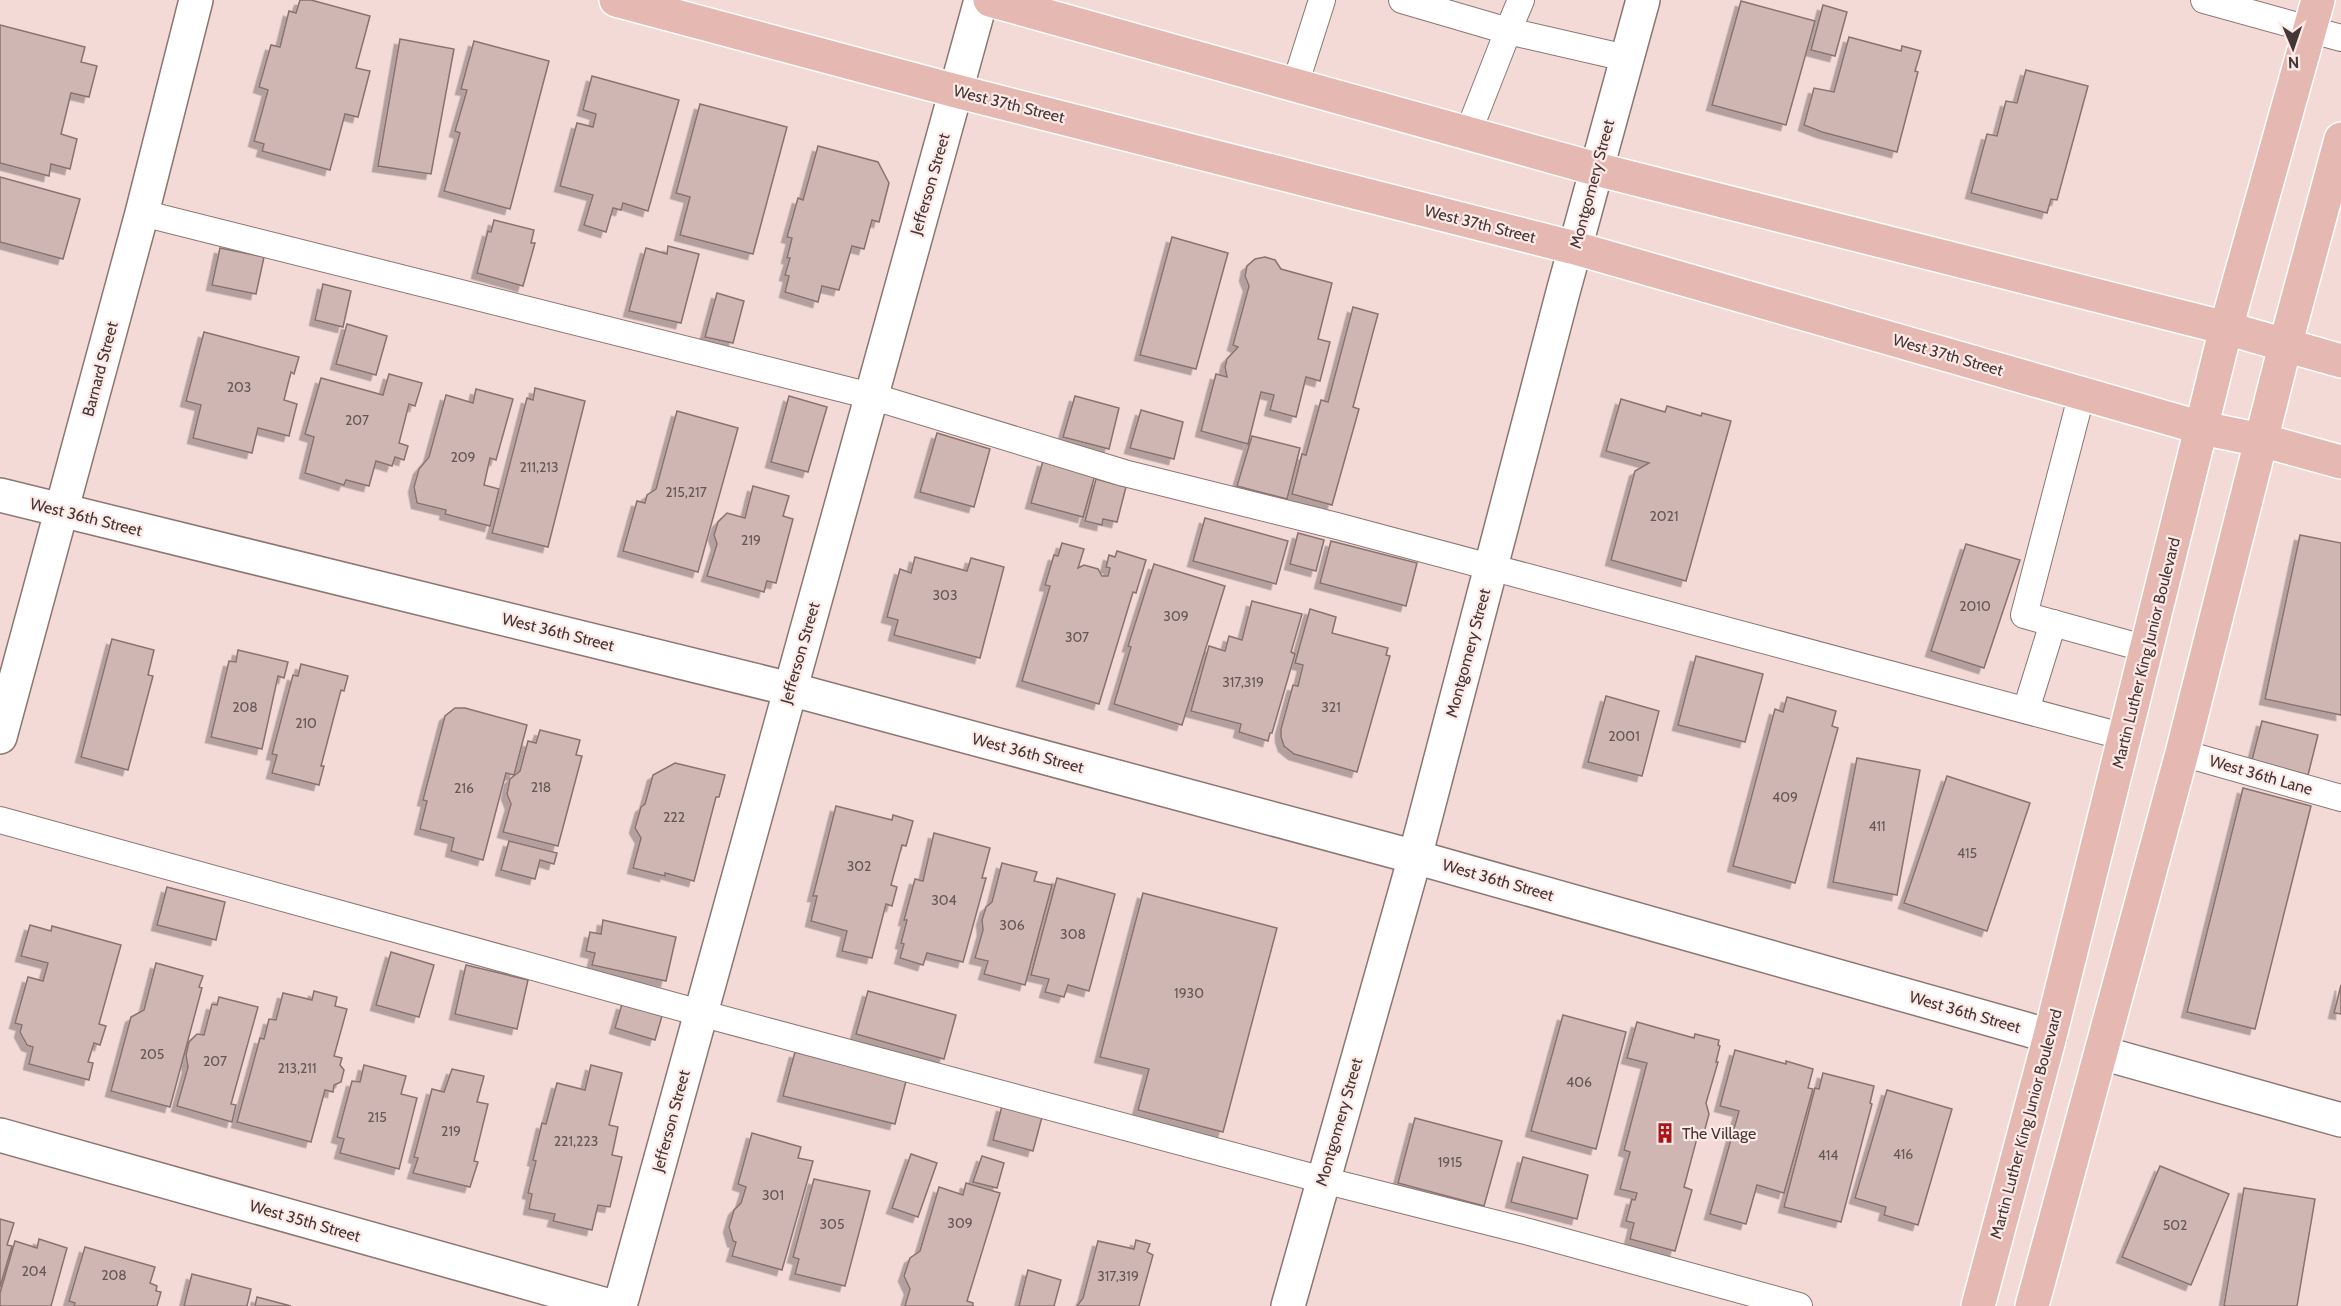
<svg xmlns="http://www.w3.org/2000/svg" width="2341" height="1306" viewBox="0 0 2341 1306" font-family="Cabin,sans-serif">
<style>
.building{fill:#cfb6b3;stroke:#89726f;stroke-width:1.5;filter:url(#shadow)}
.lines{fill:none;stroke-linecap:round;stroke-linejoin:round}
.lane-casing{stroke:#8c7672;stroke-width:28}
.street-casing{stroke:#8c7672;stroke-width:36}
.secondary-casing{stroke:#8c7672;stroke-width:36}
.primary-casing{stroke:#fff;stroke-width:36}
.lane{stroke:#fff;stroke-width:26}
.street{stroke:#fff;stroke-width:33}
.secondary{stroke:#fff;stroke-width:33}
.primary{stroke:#e6b8b2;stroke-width:33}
.labels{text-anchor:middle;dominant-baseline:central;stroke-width:4.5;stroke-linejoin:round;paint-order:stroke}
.number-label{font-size:14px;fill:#645755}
.street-label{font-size:16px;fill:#413736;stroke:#fee9e6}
.poi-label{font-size:16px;fill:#413736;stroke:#fee9e6;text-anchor:start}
</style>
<defs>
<filter id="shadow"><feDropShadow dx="-5.5" dy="5.5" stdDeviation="0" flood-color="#0004"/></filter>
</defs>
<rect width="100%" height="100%" fill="#f4dad7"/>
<g class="building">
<path d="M 300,0 L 311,0 L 370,16 L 356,68 L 370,71 L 358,117 L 345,114 L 330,170 L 262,151 L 264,144 L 254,141 L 268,90 L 259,87 L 271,45 L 280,47 L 289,11 L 296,13 Z"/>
<path d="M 1741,1 L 1815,21 L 1786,125 L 1712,105 Z"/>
<path d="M 1823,5 L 1847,12 L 1835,56 L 1811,50 Z"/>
<path d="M 0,25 L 85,47 L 81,62 L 97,66 L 89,97 L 71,93 L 61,134 L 77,139 L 70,169 L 51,164 L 49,176 L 0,163 Z"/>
<path d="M 1849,37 L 1901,51 L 1902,46 L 1921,51 L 1915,71 L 1918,72 L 1897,152 L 1822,132 L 1804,125 L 1814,88 L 1834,92 Z"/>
<path d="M 400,39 L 454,49 L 431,174 L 378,166 Z"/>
<path d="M 474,41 L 549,61 L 510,209 L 444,191 L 460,133 L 455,131 L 467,90 L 461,89 Z"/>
<path d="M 2026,70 L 2088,86 L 2057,200 L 2051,199 L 2047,213 L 1971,193 L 1987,134 L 1997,136 L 2006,101 L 2017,103 Z"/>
<path d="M 592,76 L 679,100 L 648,211 L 623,203 L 621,210 L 613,208 L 606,232 L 584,225 L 593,195 L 560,186 L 577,123 L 593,127 L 596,114 L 583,110 Z"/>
<path d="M 700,104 L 787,127 L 753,254 L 680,235 L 690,197 L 676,193 Z"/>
<path d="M 818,146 L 878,162 L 889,183 L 879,222 L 872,220 L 864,249 L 852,246 L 839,290 L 822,286 L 818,302 L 785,292 L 789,276 L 785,275 L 790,258 L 787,258 L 792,238 L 787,237 L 798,198 L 803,200 Z"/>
<path d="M 0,177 L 80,199 L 63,259 L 0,242 Z"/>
<path d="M 494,220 L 534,230 L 531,243 L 535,243 L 523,286 L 477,273 L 488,231 L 491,232 Z"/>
<path d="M 1172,237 L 1228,253 L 1196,369 L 1140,355 Z"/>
<path d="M 668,246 L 699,254 L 681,323 L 629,311 L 646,248 L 667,254 Z"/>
<path d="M 220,248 L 264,257 L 256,294 L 212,285 Z"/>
<path d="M 1265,257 L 1275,260 L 1281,269 L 1332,283 L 1318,339 L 1330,342 L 1320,381 L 1306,377 L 1296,417 L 1270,410 L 1274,395 L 1261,392 L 1248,444 L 1201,431 L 1216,374 L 1227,377 L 1225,367 L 1227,359 L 1238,347 L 1233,345 L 1249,286 L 1245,276 L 1247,266 L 1255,259 Z"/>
<path d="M 323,284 L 351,291 L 343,327 L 315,320 Z"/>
<path d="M 717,293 L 744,301 L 733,343 L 705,337 Z"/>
<path d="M 1353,307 L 1378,314 L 1353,407 L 1359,409 L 1332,505 L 1292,494 L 1302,454 L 1306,455 L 1321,400 L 1328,402 Z"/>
<path d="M 347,324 L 387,336 L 376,375 L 336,364 Z"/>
<path d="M 204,332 L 299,357 L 294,374 L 291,372 L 284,400 L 297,404 L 289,436 L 258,428 L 252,453 L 193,438 L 201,405 L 186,401 Z"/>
<path d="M 389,374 L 422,383 L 415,406 L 409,404 L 399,443 L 408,446 L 404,460 L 395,457 L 392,466 L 376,461 L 369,486 L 346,480 L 344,485 L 305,473 L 314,437 L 305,434 L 321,378 L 383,395 Z"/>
<path d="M 535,388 L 585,401 L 548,547 L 492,533 L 527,398 L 533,400 Z"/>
<path d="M 476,389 L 513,399 L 496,460 L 490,458 L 484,485 L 499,489 L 490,526 L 445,514 L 446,510 L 417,503 L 414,487 L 419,469 L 429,457 L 446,395 L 473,403 Z"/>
<path d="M 789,396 L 827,407 L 808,472 L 771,462 Z"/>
<path d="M 1075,396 L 1119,408 L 1109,449 L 1063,437 Z"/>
<path d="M 1621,399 L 1665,412 L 1667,406 L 1701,416 L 1702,413 L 1731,421 L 1686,581 L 1611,560 L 1635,471 L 1649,463 L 1606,451 Z"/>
<path d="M 1141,410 L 1183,422 L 1174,459 L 1130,448 Z"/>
<path d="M 677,411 L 738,428 L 698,572 L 623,551 L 637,501 L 645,503 L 647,495 L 656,489 Z"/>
<path d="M 937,433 L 990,449 L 974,507 L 920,492 Z"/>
<path d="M 1252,436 L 1300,448 L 1287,499 L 1237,486 Z"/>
<path d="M 1043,461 L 1095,475 L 1083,517 L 1031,503 Z"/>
<path d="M 1096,479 L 1126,487 L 1117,522 L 1103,519 L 1102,525 L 1085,521 Z"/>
<path d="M 753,486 L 789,496 L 783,516 L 793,519 L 776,583 L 767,581 L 764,592 L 707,576 L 717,544 L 714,535 L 718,522 L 727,513 L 745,518 Z"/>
<path d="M 1205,518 L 1288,541 L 1276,584 L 1193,561 Z"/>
<path d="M 1298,533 L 1324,540 L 1316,571 L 1290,564 Z"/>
<path d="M 2300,535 L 2341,543 L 2341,715 L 2265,699 Z"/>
<path d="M 1331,541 L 1417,563 L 1406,606 L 1320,583 Z"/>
<path d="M 1062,543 L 1084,549 L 1078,568 L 1084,565 L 1098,569 L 1102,576 L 1108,576 L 1110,568 L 1106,567 L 1109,555 L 1115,557 L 1117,551 L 1146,560 L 1136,593 L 1133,592 L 1099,704 L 1022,681 L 1050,586 L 1045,585 L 1054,555 L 1058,556 Z"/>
<path d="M 1966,544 L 2020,560 L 1984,668 L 1931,651 Z"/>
<path d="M 915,557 L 967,571 L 971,558 L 1004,567 L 980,658 L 894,635 L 898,620 L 887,617 L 900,569 L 911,573 Z"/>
<path d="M 1154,564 L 1225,586 L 1182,725 L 1114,704 L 1131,647 L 1128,646 Z"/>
<path d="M 1252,601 L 1302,614 L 1291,652 L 1295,654 L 1272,733 L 1270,733 L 1268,741 L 1239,732 L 1241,724 L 1191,711 L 1209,646 L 1225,651 L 1229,636 L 1242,640 Z"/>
<path d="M 1310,609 L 1336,617 L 1332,633 L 1388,648 L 1386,655 L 1390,656 L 1357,772 L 1294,754 L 1284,746 L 1281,737 L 1281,729 L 1293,685 L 1298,686 L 1303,665 L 1295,663 Z"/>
<path d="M 112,639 L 154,650 L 148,675 L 153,676 L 128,770 L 81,757 Z"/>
<path d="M 238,650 L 288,662 L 284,678 L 278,676 L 262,749 L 211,737 L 229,661 L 236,662 Z"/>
<path d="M 1696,656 L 1763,674 L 1745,742 L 1678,725 Z"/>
<path d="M 301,664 L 348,676 L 344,691 L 341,690 L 321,766 L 324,766 L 319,785 L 272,773 L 277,755 L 272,754 L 293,675 L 298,676 Z"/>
<path d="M 1606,696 L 1659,711 L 1642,776 L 1588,762 Z"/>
<path d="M 1787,697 L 1836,711 L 1832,726 L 1838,728 L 1795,883 L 1733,866 L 1775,709 L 1783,712 Z"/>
<path d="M 455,708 L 465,708 L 527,725 L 514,775 L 506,773 L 483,860 L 451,851 L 454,838 L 420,829 L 427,801 L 423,800 L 445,716 Z"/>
<path d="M 2262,721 L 2318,735 L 2308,775 L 2252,760 Z"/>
<path d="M 540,730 L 580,740 L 576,755 L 582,756 L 558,846 L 503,832 L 511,804 L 507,794 L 510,779 L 520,771 L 528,741 L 536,743 Z"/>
<path d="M 1857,758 L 1920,770 L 1897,895 L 1833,882 Z"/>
<path d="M 675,763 L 725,775 L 719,797 L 716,797 L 694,881 L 665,873 L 665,876 L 633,868 L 641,838 L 635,828 L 641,807 L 645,804 L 653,775 Z"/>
<path d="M 1947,776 L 2030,803 L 1987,931 L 1904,903 Z"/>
<path d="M 2243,788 L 2311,806 L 2255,1029 L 2187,1012 Z"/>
<path d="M 836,806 L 892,820 L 893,815 L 913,821 L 906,846 L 902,845 L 891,885 L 897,887 L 892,906 L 886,904 L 872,958 L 842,951 L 847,931 L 811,921 L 817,896 L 813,896 Z"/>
<path d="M 934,833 L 990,848 L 982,878 L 986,878 L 963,962 L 927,953 L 923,965 L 900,958 L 904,944 L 901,943 L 907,920 L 904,920 L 915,879 L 923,881 Z"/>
<path d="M 509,841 L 557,853 L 554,864 L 540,860 L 535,879 L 501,870 Z"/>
<path d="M 1002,863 L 1037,872 L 1034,881 L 1052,885 L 1025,985 L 984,974 L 988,961 L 975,958 L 983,930 L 982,920 L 986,907 L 992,902 Z"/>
<path d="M 1057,878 L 1115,894 L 1089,991 L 1068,985 L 1064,997 L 1045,992 L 1049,979 L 1031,975 Z"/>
<path d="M 167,887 L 225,902 L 216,940 L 157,925 Z"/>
<path d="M 1143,893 L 1277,928 L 1223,1132 L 1138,1110 L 1149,1069 L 1100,1057 Z"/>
<path d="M 603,920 L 676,937 L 666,981 L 592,965 L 595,953 L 586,951 L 590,932 L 601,934 Z"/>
<path d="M 30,925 L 51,931 L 52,926 L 121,945 L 99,1024 L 106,1026 L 100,1045 L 94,1043 L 88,1062 L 93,1063 L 89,1080 L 29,1064 L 33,1047 L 27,1045 L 20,1032 L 22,1025 L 15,1023 L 28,977 L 43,981 L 48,963 L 21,956 Z"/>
<path d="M 391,952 L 434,965 L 419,1017 L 376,1005 Z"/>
<path d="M 156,963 L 203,976 L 199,987 L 202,988 L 170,1107 L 111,1091 L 131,1017 L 144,1010 Z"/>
<path d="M 466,965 L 528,980 L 517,1029 L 455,1014 Z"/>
<path d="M 2341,985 L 2341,1014 L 2334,1013 Z"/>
<path d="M 314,991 L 337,997 L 335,1006 L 347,1009 L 334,1056 L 342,1058 L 340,1065 L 344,1070 L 341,1082 L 334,1085 L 333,1092 L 325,1090 L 311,1142 L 237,1122 L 260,1038 L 264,1039 L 269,1019 L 276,1020 L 283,993 L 312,1000 Z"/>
<path d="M 868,991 L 956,1015 L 944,1059 L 856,1034 Z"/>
<path d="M 219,997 L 258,1007 L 231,1104 L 236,1105 L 232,1122 L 177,1106 L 188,1067 L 186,1055 L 189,1042 L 197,1034 L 204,1035 L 212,1004 L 217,1005 Z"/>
<path d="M 622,1004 L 662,1016 L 655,1040 L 615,1028 Z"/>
<path d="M 1563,1015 L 1626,1032 L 1596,1149 L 1531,1131 Z"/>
<path d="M 1637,1022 L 1694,1038 L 1695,1034 L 1719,1040 L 1718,1045 L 1720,1046 L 1716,1062 L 1718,1062 L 1706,1103 L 1709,1114 L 1705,1129 L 1697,1138 L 1684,1187 L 1692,1190 L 1675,1251 L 1630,1239 L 1634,1223 L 1626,1221 L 1632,1199 L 1635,1200 L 1637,1193 L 1620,1189 L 1630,1152 L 1624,1150 L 1647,1063 L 1627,1058 Z"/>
<path d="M 1735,1050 L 1786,1064 L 1786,1061 L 1813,1069 L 1808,1088 L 1813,1089 L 1784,1193 L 1757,1185 L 1746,1224 L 1710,1214 L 1739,1111 L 1720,1106 Z"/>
<path d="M 795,1052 L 906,1081 L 895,1124 L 783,1096 Z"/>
<path d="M 364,1065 L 406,1076 L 401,1094 L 417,1098 L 399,1169 L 340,1153 L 344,1139 L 337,1137 L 352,1081 L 360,1082 Z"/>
<path d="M 591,1065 L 622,1073 L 609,1125 L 618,1127 L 612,1155 L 622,1157 L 610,1207 L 598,1205 L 592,1230 L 553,1221 L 555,1214 L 529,1209 L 532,1194 L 528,1193 L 536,1161 L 533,1160 L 542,1123 L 546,1124 L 557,1083 L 585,1090 Z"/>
<path d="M 452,1069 L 484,1076 L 477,1102 L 488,1104 L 474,1161 L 478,1162 L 470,1187 L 413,1173 L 418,1158 L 414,1157 L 432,1089 L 444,1092 Z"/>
<path d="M 1823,1073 L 1874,1086 L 1870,1103 L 1872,1104 L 1841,1222 L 1784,1207 L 1815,1088 L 1819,1089 Z"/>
<path d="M 1887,1090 L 1952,1109 L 1918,1225 L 1884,1215 L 1886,1207 L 1855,1198 Z"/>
<path d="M 1002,1106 L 1042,1117 L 1033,1151 L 993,1140 Z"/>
<path d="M 1415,1118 L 1502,1141 L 1484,1206 L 1398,1183 Z"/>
<path d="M 752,1133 L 801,1147 L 798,1158 L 813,1161 L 782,1270 L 732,1256 L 736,1242 L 733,1241 L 729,1227 L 734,1210 L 741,1203 L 746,1187 L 738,1184 Z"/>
<path d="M 911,1154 L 937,1163 L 918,1217 L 892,1208 Z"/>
<path d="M 982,1156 L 1004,1163 L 997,1188 L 973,1182 Z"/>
<path d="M 1523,1157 L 1588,1175 L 1577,1219 L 1511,1202 Z"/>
<path d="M 2160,1166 L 2229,1194 L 2191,1285 L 2122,1257 Z"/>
<path d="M 814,1179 L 870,1191 L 845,1286 L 795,1274 L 799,1259 L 793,1257 Z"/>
<path d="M 966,1183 L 1000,1193 L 967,1301 L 973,1303 L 973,1306 L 905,1306 L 910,1289 L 904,1276 L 910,1258 L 920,1251 L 939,1187 L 963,1195 Z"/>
<path d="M 2244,1188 L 2315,1199 L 2297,1306 L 2224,1306 Z"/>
<path d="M 0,1219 L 14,1223 L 7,1245 L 12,1246 L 0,1287 Z"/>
<path d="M 39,1239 L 67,1248 L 51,1306 L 0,1306 L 0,1293 L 15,1241 L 37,1248 Z"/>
<path d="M 1136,1240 L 1150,1244 L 1147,1252 L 1153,1255 L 1139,1306 L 1077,1306 L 1083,1298 L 1098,1241 L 1134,1249 Z"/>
<path d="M 85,1247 L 155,1267 L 150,1283 L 157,1286 L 156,1291 L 161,1292 L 157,1306 L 74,1306 L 75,1303 L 69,1301 Z"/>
<path d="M 1028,1270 L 1061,1280 L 1054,1306 L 1019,1306 Z"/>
<path d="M 192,1274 L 251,1289 L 247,1306 L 184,1306 Z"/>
<path d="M 257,1297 L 291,1306 L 255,1306 Z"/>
</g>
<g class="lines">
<g class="lane-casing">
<g id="lane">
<path d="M 1402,0 L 1508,31 L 1521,0"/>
<path d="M 2204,0 L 2341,38"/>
<path d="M 1295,85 L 1322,0"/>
<path d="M 1468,133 L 1508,31 L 1626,58"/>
<path d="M 142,213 L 871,396 L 1124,473 L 1337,526 L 2125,737"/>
<path d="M 2082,393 L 2024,615 L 2147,649"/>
<path d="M 2026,710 L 2053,623"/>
<path d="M 2182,753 L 2341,798"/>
<path d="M 0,820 L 700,1013 L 1323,1180 L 1529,1232 L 1799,1306"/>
</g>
</g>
<g class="street-casing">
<g id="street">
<path d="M 0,495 L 790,689 L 1415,857 L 2050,1036"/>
<path d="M 2102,1053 L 2341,1120"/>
<path d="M 0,1135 L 610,1306"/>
<path d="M 620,1306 L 981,0"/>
</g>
</g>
<g class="secondary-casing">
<g id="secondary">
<path d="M 0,737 L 142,213 L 196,0"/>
<path d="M 1288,1306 L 1415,857 L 1563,292 L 1643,0"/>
</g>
</g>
<g class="primary-casing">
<g id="primary">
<path d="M 616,0 L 956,91 L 1575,248 L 2202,428 L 2261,440 L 2341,462"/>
<path d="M 990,0 L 1596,169 L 2226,328 L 2341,361"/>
<path d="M 1978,1306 L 2050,1036 L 2226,328 L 2318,0"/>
<path d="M 2032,1306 L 2182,753 L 2285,346 L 2341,139"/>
</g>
</g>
<use href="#lane" class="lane"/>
<use href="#street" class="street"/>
<use href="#secondary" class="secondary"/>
<use href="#primary" class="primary"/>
</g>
<defs>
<g id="building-bare" transform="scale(1.62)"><path d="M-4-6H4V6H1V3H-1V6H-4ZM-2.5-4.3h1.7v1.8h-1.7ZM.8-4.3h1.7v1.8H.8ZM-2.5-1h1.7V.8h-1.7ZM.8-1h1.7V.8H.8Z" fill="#aa1618" stroke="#fee9e6" stroke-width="2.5" paint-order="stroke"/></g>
</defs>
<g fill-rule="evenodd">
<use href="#building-bare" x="1665" y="1133"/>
</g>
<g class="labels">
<g class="number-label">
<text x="239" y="387">203</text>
<text x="357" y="420">207</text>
<text x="463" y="457">209</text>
<text x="539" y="467">211,213</text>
<text x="686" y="492">215,217</text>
<text x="1664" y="516">2021</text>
<text x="751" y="540">219</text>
<text x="945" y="595">303</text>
<text x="1975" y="606">2010</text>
<text x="1176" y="616">309</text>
<text x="1077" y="637">307</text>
<text x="1243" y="682">317,319</text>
<text x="245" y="707">208</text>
<text x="1331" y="707">321</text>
<text x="306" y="723">210</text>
<text x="1624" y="736">2001</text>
<text x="541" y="787">218</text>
<text x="464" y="788">216</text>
<text x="1785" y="797">409</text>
<text x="674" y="817">222</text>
<text x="1877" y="826">411</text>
<text x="1967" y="853">415</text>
<text x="859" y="866">302</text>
<text x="944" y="900">304</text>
<text x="1012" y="925">306</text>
<text x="1073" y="934">308</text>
<text x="1189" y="993">1930</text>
<text x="152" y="1054">205</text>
<text x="215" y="1061">207</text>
<text x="297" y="1068">213,211</text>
<text x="1579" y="1082">406</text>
<text x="377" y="1117">215</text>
<text x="451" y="1131">219</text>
<text x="576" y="1141">221,223</text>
<text x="1903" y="1154">416</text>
<text x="1828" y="1155">414</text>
<text x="1450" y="1162">1915</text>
<text x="773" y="1195">301</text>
<text x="960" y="1223">309</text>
<text x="832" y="1224">305</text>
<text x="2175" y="1225">502</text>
<text x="34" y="1271">204</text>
<text x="114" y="1275">208</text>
<text x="1118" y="1276">317,319</text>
</g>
<g class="street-label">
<text transform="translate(1009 104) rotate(14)">West 37th Street</text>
<text transform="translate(930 184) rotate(-74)">Jefferson Street</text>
<text transform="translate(1592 184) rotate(-75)">Montgomery Street</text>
<text transform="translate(1480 224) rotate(14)">West 37th Street</text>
<text transform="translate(1948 355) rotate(16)">West 37th Street</text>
<text transform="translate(100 369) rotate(-75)">Barnard Street</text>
<text transform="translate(86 517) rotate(14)">West 36th Street</text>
<text transform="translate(558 632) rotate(14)">West 36th Street</text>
<text transform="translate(800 653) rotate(-74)">Jefferson Street</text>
<text transform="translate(1468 653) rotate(-75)">Montgomery Street</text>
<text transform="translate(2146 653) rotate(-76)">Martin Luther King Junior Boulevard</text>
<text transform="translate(1028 753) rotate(15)">West 36th Street</text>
<text transform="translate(2261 775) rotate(16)">West 36th Lane</text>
<text transform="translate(1498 880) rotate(16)">West 36th Street</text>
<text transform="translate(1965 1012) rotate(16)">West 36th Street</text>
<text transform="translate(671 1121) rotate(-75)">Jefferson Street</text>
<text transform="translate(1339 1122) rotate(-74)">Montgomery Street</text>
<text transform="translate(2026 1124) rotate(-75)">Martin Luther King Junior Boulevard</text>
<text transform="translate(305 1221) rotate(16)">West 35th Street</text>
</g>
<g class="poi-label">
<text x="1682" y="1133">The Village</text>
</g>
</g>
<g transform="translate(2293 48) rotate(178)" stroke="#fee9e6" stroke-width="4.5" paint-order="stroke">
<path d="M0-4.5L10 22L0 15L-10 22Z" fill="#413736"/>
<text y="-9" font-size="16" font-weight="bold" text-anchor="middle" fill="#413736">N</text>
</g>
</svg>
